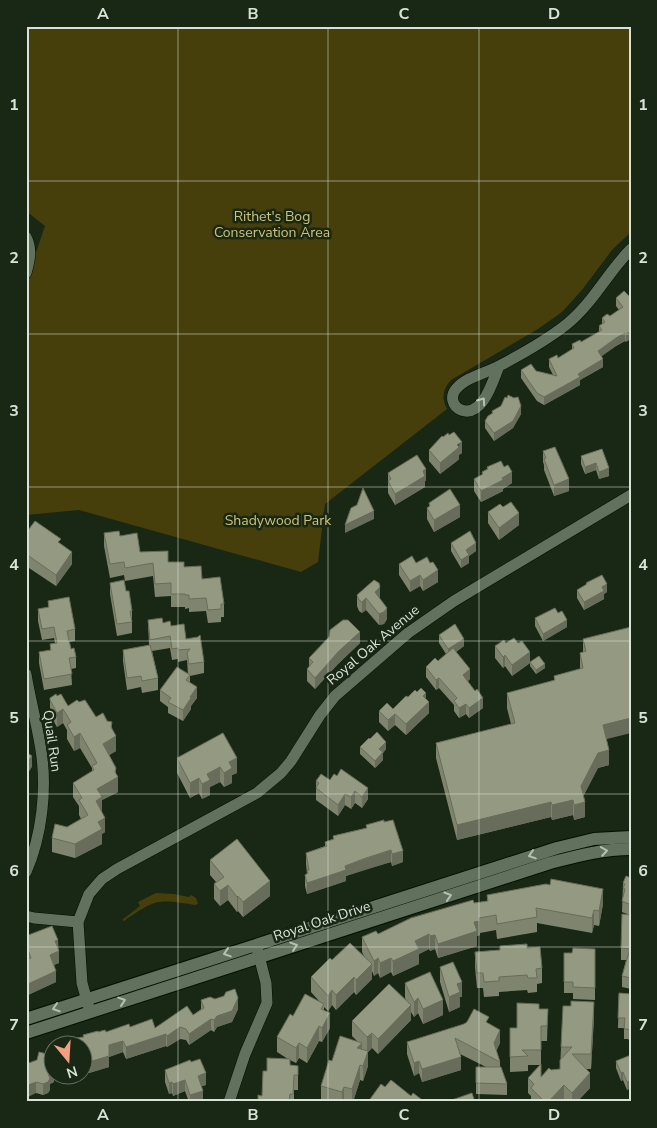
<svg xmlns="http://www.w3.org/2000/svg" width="657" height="1128" viewBox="0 0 657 1128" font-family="'Nunito Sans',sans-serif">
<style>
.green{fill:#473f0b}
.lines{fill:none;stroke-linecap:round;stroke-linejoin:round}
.street-casing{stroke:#040f02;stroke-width:12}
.secondary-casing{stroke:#040f02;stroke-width:14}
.street{stroke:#62715d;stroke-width:11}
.secondary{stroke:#62715d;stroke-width:12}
.wall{fill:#7f846f}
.shaded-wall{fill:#686c5a}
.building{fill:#949a81;stroke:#686c5a}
.oneway{stroke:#b5c0b2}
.grid{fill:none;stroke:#d9e2d7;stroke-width:1;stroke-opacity:0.55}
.labels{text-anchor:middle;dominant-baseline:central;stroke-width:5;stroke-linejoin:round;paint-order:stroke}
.park-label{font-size:14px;fill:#cfc275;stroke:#192715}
.street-label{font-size:14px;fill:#d9e2d7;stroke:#192715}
.neatline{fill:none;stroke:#d9e2d7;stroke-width:2}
.grid-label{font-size:16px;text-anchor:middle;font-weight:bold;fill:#d9e2d7}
</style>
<rect width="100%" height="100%" fill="#192715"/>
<g class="green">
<path d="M 26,26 L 631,26 L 631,232 L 612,250 L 582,290 L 562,312 L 538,329 L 451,380 C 443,389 441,398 447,409 L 325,504 L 318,562 L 301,572 L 79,510 L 26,515 L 26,282 L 45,226 L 26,211 Z"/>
<path d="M 156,893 L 174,894 L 189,897 L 191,895 L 196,898 L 198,904 L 195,905 C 157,899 156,899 124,921 L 122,920 L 140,906 L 138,902 Z"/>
</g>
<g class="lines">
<g class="street-casing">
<g id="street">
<path d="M 26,237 C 32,249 30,259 26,273"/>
<path d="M 499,366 C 493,380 483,418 461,410 C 452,406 450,396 456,389 C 466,377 486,373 499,366 C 522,354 547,340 567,324 C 593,303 608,272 631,249"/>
<path d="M 26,674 C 30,699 37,724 41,750 C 47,789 42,836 26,872"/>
<path d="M 26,916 L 34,918 L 78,922"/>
<path d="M 89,1008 L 82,983 L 78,922 L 89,894 L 102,879 L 117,869 L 257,793 L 281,773 L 291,761 L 320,715 L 335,696 L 408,633 L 454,601 L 631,495"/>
<path d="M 229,1102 L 245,1054 L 267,1003 L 266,983 L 257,948"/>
</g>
</g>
<g class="secondary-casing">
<g id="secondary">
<path d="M 26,1019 L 557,848 L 594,839 L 631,837"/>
<path d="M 26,1033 L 550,863 C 577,856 603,849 631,849"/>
</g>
</g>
<use href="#street" class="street"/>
<use href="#secondary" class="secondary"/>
</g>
<g class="wall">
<path d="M 616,298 L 631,298 L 626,342 L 625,341 L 616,346 L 601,356 L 603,367 L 580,380 L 580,385 L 544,405 L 537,401 L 521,378 L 521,370 L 536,371 L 553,375 L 549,367 L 549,359 L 558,358 L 572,350 L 572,344 L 581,342 L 599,332 L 599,326 L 602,324 L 602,318 L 610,316 L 619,310 L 616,306 Z"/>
<path d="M 492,411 L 521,414 L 513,428 L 494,441 L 485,428 L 485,421 L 492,413 Z"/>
<path d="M 602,449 L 609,476 L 599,479 L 596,470 L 585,474 L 581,464 L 581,456 Z"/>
<path d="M 429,450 L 462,453 L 459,455 L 459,459 L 457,461 L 440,474 L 429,461 Z"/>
<path d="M 543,451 L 569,491 L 554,496 L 544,470 L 544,465 L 543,462 Z"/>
<path d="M 487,467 L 504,467 L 512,483 L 503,489 L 503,491 L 481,502 L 474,491 L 474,479 L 482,475 L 482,472 L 487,469 Z"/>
<path d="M 388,473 L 426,481 L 425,481 L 425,487 L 395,505 L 388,493 Z"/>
<path d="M 429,503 L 460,517 L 434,532 L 427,519 L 427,508 L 429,507 Z"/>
<path d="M 503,507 L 519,525 L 499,540 L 488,523 L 488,512 Z"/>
<path d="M 26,533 L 61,544 L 72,564 L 56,586 L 26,566 Z"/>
<path d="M 104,533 L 120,536 L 140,552 L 184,567 L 202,579 L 224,604 L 224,617 L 221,617 L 221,622 L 208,623 L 206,611 L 189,612 L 189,608 L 185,609 L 185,607 L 171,607 L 171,596 L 155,597 L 153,576 L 125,581 L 124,575 L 110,578 L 104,546 Z"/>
<path d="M 451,543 L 476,551 L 469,556 L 469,563 L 461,568 L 451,551 Z"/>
<path d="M 416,563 L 430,563 L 438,582 L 423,591 L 420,586 L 410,592 L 399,575 L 399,564 Z"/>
<path d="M 110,583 L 132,611 L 132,633 L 117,636 L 110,594 Z"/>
<path d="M 586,583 L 607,592 L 604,594 L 604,599 L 584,610 L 577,598 L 577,590 L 586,585 Z"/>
<path d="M 357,595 L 380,599 L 387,619 L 384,624 L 379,625 L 366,610 L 362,613 L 359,611 L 357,606 Z"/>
<path d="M 48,601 L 75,629 L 75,641 L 69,642 L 71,649 L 76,657 L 76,668 L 71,669 L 72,685 L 44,690 L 39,663 L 39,652 L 50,650 L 50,644 L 55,643 L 54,638 L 42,640 L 38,621 L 38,609 L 48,608 Z"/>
<path d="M 558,613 L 567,627 L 543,641 L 535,626 L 535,618 Z"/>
<path d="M 148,620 L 163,623 L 171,626 L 186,639 L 204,662 L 204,673 L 190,676 L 190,682 L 197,698 L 191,706 L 191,709 L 183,721 L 168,713 L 168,707 L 160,701 L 160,690 L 188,675 L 187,660 L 178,662 L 178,659 L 172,660 L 170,648 L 152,651 L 158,678 L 158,690 L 142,693 L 141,687 L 127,690 L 123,661 L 123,650 L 149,645 Z"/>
<path d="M 439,635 L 464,646 L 456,652 L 470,679 L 468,681 L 483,708 L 469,718 L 466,714 L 459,718 L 454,711 L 454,705 L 439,688 L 436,690 L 426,677 L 426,667 L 438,661 L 446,654 L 439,643 Z"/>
<path d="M 583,639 L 606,739 L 609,765 L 598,768 L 583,796 L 585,817 L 574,820 L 573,815 L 552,820 L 551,817 L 457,840 L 436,758 L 436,743 L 511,724 L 507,708 L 507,693 L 554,681 L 554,676 L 580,669 L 580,653 L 583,652 Z"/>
<path d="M 360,643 L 338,664 L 315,689 L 307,681 L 307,669 L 309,667 L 309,658 Z"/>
<path d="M 506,643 L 518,643 L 530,663 L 512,676 L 505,666 L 503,668 L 495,658 L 495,646 Z"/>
<path d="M 530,662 L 545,668 L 536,674 L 530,666 Z"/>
<path d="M 57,696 L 68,706 L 79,702 L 96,717 L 112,729 L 116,751 L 109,755 L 116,773 L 118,792 L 102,800 L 102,812 L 105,832 L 102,834 L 102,844 L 75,858 L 52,852 L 52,838 L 81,819 L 79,815 L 79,806 L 73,797 L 73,783 L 92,771 L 92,768 L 80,748 L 74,751 L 67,739 L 67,730 L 63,723 L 57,727 L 50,715 L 50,700 Z"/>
<path d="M 408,697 L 426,699 L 429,713 L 406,735 L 395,725 L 388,731 L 379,722 L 379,711 L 393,709 Z"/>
<path d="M 223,733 L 237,773 L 232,775 L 232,783 L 224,787 L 220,782 L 210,787 L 210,795 L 202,799 L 199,793 L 190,798 L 177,773 L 177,758 Z"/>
<path d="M 360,747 L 386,749 L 383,753 L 383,760 L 375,768 L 360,754 Z"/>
<path d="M 334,774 L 368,799 L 362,808 L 355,803 L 351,809 L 345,805 L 338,816 L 316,800 L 316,781 L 330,780 Z"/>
<path d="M 366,825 L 403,862 L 392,866 L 391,862 L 366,869 L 346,876 L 346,881 L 307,894 L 305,886 L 305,875 L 307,874 L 306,864 L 306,853 L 325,846 L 325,842 L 333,839 L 333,836 L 366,828 Z"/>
<path d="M 210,860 L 270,896 L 243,917 L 238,911 L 237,912 L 228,900 L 220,906 L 214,899 L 214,884 L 216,882 L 210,875 Z"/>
<path d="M 631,878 L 631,989 L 622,987 L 622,976 L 626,960 L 621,960 L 621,948 L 627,914 L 622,912 L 623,883 Z"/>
<path d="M 487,895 L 603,904 L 599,926 L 594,925 L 592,933 L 537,923 L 537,932 L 497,939 L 496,930 L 480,933 L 480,935 L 477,936 L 477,946 L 438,958 L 435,949 L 430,951 L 429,949 L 419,954 L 419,964 L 393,976 L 391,972 L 380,978 L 378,973 L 374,976 L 372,971 L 372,979 L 356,995 L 354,992 L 336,1010 L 332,1005 L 328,1011 L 324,1007 L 324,1010 L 330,1028 L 322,1042 L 319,1041 L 307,1063 L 299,1058 L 296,1063 L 290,1060 L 290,1065 L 298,1066 L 298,1090 L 294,1090 L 294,1102 L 258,1102 L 262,1096 L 267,1071 L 288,1059 L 277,1052 L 277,1037 L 293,1016 L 319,1001 L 311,992 L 311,977 L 332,960 L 365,958 L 362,952 L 362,937 L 378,934 L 474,903 L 487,901 Z"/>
<path d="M 26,936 L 58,940 L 59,963 L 54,965 L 56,982 L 28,995 L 26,990 L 26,960 L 28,959 L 26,956 Z"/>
<path d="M 527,948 L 542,968 L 542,983 L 537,984 L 537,992 L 528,993 L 527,990 L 499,992 L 499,996 L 484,997 L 483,988 L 477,988 L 475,967 L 475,952 Z"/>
<path d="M 595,949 L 595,1000 L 573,999 L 573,993 L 564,993 L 564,953 L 572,953 Z"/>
<path d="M 440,967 L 462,997 L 460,997 L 460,1007 L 449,1012 L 440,982 Z"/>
<path d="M 405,983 L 443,1015 L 423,1024 L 418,1013 L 414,1017 L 411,1012 L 411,1020 L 378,1054 L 372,1048 L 368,1052 L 368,1066 L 363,1081 L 360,1080 L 353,1102 L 325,1102 L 321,1100 L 321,1086 L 332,1061 L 357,1041 L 352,1036 L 352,1021 L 406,1000 L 405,998 Z"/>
<path d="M 619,993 L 631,994 L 631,1042 L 628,1039 L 624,1039 L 624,1028 L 618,1028 Z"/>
<path d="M 201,1000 L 238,1009 L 232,1022 L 217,1027 L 214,1032 L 211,1030 L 189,1045 L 186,1040 L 180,1039 L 167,1047 L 166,1046 L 126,1059 L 123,1052 L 109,1057 L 109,1067 L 89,1073 L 87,1067 L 84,1068 L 82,1064 L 82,1046 L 68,1046 L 68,1039 L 83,1037 L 83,1035 L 98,1032 L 106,1032 L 130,1027 L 155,1028 L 193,1015 L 201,1009 Z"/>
<path d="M 539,1009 L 548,1009 L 547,1041 L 541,1041 L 541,1077 L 551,1070 L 560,1069 L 561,1047 L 594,1017 L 591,1069 L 586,1069 L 590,1088 L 577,1102 L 566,1102 L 564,1100 L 562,1102 L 531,1102 L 531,1096 L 528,1093 L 528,1078 L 540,1065 L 528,1065 L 528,1071 L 510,1072 L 510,1028 L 517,1028 Z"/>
<path d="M 489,1024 L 500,1043 L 496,1051 L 500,1062 L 500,1067 L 507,1084 L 507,1095 L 476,1094 L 476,1067 L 486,1067 L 460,1054 L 461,1070 L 422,1082 L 419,1073 L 414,1076 L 407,1054 L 407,1042 Z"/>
<path d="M 631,1055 L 631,1088 L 627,1090 L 623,1080 L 621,1081 L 616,1068 L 616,1061 Z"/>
<path d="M 191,1062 L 206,1085 L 202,1086 L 203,1102 L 189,1102 L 185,1091 L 173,1096 L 172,1093 L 169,1094 L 165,1082 L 165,1070 Z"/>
<path d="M 26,1064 L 51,1064 L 54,1076 L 54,1082 L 50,1084 L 50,1090 L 48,1093 L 43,1095 L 36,1093 Z"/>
</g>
<g class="shaded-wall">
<path d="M 631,331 L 631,339 L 626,342 L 626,334 Z"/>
<path d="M 625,333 L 625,341 L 616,346 L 598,359 L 598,351 L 616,338 Z"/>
<path d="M 603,359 L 603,367 L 580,380 L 580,385 L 544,405 L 544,397 L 578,374 Z"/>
<path d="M 521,406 L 521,414 L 513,428 L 494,441 L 494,433 Z"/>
<path d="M 462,442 L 462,453 L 459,455 L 459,459 L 440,474 L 440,463 Z"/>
<path d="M 596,463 L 596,470 L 585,474 L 585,467 Z"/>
<path d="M 609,468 L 609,476 L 599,479 L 599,472 Z"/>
<path d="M 426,469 L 426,481 L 425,481 L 425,487 L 395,505 L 395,494 Z"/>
<path d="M 512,472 L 512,483 L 503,489 L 503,491 L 481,502 L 481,491 Z"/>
<path d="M 569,479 L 569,491 L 554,496 L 554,485 Z"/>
<path d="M 460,505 L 460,517 L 434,532 L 434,520 Z"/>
<path d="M 374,511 L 374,519 L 345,533 L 345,525 Z"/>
<path d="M 519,513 L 519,525 L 499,540 L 499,528 Z"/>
<path d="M 476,543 L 476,551 L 469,556 L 469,563 L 461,568 L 461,560 L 466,550 Z"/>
<path d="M 72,552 L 72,564 L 56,586 L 56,575 Z"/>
<path d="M 438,570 L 438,582 L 423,591 L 423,580 Z"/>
<path d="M 420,575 L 420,586 L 410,592 L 410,581 Z"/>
<path d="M 607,584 L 607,592 L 604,594 L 604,599 L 584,610 L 584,602 L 602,587 Z"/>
<path d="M 380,587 L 380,599 L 375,592 Z"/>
<path d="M 366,598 L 366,610 L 362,613 L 362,602 Z"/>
<path d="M 387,608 L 387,619 L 384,624 L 379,625 L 379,614 Z"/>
<path d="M 567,620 L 567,627 L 543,641 L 543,634 Z"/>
<path d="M 360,632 L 360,643 L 338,664 L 315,689 L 315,678 L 338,652 Z"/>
<path d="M 464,639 L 464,646 L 448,657 L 448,649 Z"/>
<path d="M 530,652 L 530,663 L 512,676 L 512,665 Z"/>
<path d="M 505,655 L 505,666 L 503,668 L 503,657 Z"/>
<path d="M 545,664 L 545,668 L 536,674 L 536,670 Z"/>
<path d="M 470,669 L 470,679 L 463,685 L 463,675 Z"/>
<path d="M 439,678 L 439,688 L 436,690 L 436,680 Z"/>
<path d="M 197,687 L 197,698 L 191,706 L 191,709 L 183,721 L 183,710 L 190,697 Z"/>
<path d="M 426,693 L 426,704 L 429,702 L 429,713 L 406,735 L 406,724 L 423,696 Z"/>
<path d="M 483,698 L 483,708 L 469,718 L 469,708 Z"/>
<path d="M 466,704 L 466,714 L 459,718 L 459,708 Z"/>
<path d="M 63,709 L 63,723 L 57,727 L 57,713 Z"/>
<path d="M 395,714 L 395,725 L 388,731 L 388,720 Z"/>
<path d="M 631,718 L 631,733 L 603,740 L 603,725 Z"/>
<path d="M 112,722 L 112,736 L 116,736 L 116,751 L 103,759 L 103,744 L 111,727 Z"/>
<path d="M 80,733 L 80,748 L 74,751 L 74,737 Z"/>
<path d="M 386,742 L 386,749 L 383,753 L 383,760 L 375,768 L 375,761 L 379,749 Z"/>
<path d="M 609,750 L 609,765 L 598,768 L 581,801 L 581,786 L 598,753 Z"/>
<path d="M 32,756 L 32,767 L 26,776 L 26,764 Z"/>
<path d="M 237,758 L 237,773 L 232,775 L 232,783 L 224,787 L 224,773 L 229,762 Z"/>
<path d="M 220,767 L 220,782 L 210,787 L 210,795 L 202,799 L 202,784 L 207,774 Z"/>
<path d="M 116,768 L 116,778 L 118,777 L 118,792 L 102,800 L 102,812 L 96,801 L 97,789 L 115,772 Z"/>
<path d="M 199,778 L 199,793 L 190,798 L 190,783 Z"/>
<path d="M 368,788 L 368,799 L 362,808 L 362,797 Z"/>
<path d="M 355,791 L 355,803 L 351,809 L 351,797 Z"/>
<path d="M 345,794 L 345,805 L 338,816 L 338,805 Z"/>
<path d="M 573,800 L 573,815 L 552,820 L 552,805 Z"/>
<path d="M 551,802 L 551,817 L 457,840 L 457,825 Z"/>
<path d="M 585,802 L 585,817 L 574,820 L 574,805 Z"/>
<path d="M 105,818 L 105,832 L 102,834 L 102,844 L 75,858 L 75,844 L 98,822 Z"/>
<path d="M 391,850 L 391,862 L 346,876 L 346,881 L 307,894 L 307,883 L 345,866 Z"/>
<path d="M 403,851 L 403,862 L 392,866 L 392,854 Z"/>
<path d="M 270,881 L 270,896 L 243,917 L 243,902 Z"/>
<path d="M 228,885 L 228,900 L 220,906 L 220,891 Z"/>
<path d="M 603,889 L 603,904 L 599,926 L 599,911 Z"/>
<path d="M 238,896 L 238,911 L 237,912 L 237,897 Z"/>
<path d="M 594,910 L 594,925 L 592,933 L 592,918 Z"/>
<path d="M 480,921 L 480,935 L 477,936 L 477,946 L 438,958 L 438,944 L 474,922 Z"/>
<path d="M 429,934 L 429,949 L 419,954 L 419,964 L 393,976 L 393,961 L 415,941 Z"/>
<path d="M 435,935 L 435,949 L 430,951 L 430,936 Z"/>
<path d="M 58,940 L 58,951 L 55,941 Z"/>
<path d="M 59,951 L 59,963 L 50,966 L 50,955 Z"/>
<path d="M 378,958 L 378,973 L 374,976 L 374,961 Z"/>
<path d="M 391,958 L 391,972 L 380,978 L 380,963 Z"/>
<path d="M 372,964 L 372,979 L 356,995 L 356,980 Z"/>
<path d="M 56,971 L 56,982 L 28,995 L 28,984 Z"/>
<path d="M 354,977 L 354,992 L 336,1010 L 336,995 Z"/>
<path d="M 462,982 L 462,997 L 460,997 L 460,1007 L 449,1012 L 449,997 L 457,984 Z"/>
<path d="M 332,990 L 332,1005 L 328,1011 L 328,996 Z"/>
<path d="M 238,998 L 238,1009 L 232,1022 L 217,1027 L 214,1032 L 214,1020 L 217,1016 Z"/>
<path d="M 418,998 L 418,1013 L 414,1017 L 414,1002 Z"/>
<path d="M 443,1000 L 443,1015 L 423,1024 L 423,1009 Z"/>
<path d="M 594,1002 L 594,1017 L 591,1069 L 591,1054 Z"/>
<path d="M 411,1005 L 411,1020 L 378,1054 L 378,1039 Z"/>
<path d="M 330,1013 L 330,1028 L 322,1042 L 322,1028 Z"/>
<path d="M 211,1019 L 211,1030 L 189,1045 L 189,1034 Z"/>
<path d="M 319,1026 L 319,1041 L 307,1063 L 307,1048 Z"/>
<path d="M 180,1027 L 180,1039 L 167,1047 L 167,1036 Z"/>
<path d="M 500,1030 L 500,1043 L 494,1056 L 494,1043 Z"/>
<path d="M 372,1033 L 372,1048 L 368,1052 L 368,1066 L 363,1081 L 363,1066 L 367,1052 L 367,1037 Z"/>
<path d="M 166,1034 L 166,1046 L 126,1059 L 126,1047 Z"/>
<path d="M 123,1041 L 123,1052 L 109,1057 L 109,1067 L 89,1073 L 89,1062 L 109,1045 Z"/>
<path d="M 299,1043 L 299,1058 L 296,1063 L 296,1048 Z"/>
<path d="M 362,1043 L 362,1058 L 357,1048 Z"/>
<path d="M 84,1056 L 87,1056 L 87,1067 L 84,1068 Z"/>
<path d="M 461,1057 L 461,1070 L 422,1082 L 422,1069 Z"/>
<path d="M 419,1061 L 419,1073 L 414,1076 L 414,1063 Z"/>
<path d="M 360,1065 L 360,1080 L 353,1102 L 352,1102 L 352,1089 Z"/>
<path d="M 52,1072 L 52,1076 L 54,1076 L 54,1082 L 50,1084 L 50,1090 L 48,1093 L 43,1095 L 43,1084 L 48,1074 Z"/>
<path d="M 623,1072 L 623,1080 L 621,1081 L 621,1073 Z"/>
<path d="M 206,1073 L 206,1085 L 198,1087 L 198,1076 Z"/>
<path d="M 590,1073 L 590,1088 L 577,1102 L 572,1102 L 572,1093 Z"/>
<path d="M 185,1080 L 185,1091 L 173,1096 L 173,1084 Z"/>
<path d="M 631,1081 L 631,1088 L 627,1090 L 627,1082 Z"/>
<path d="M 36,1082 L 36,1093 L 26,1098 L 26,1086 Z"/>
<path d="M 172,1082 L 172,1093 L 169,1094 L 169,1083 Z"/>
<path d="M 564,1085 L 564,1100 L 562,1102 L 548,1102 Z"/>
<path d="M 344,1087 L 344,1102 L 342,1102 L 342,1092 Z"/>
<path d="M 203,1091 L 203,1102 L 190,1102 L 190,1095 Z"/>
</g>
<g class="building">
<path d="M 624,291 L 631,298 L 631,331 L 626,334 L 625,333 L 616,338 L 598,351 L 603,359 L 578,374 L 580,377 L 544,397 L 537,393 L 521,370 L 531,364 L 536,371 L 557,376 L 549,359 L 557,355 L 558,358 L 574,348 L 572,344 L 580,340 L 581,342 L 602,330 L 599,326 L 605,322 L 602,318 L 607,314 L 610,316 L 623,307 L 616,298 Z"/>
<path d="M 508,395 L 514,398 L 518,397 L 521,406 L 513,421 L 494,433 L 485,421 L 488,416 L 493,413 L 492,411 L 501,406 L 505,397 L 507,398 Z"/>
<path d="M 454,432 L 462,442 L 457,445 L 459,447 L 457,449 L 440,463 L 429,450 L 442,436 L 443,437 L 448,433 L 449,435 Z"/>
<path d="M 555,447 L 569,479 L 554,485 L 544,459 L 546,458 L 543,451 Z"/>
<path d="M 602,449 L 609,468 L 599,472 L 596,463 L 585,467 L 581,456 Z"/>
<path d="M 417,455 L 426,469 L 423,471 L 425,476 L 395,494 L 388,481 L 391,479 L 388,473 Z"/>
<path d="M 501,461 L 504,467 L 508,465 L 512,472 L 502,478 L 503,480 L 481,491 L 474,479 L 483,474 L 482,472 L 488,469 L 487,467 Z"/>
<path d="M 363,488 L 374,511 L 345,525 L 351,508 L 357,505 Z"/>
<path d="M 450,489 L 460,505 L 434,520 L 427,508 L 430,506 L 429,503 Z"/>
<path d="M 511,502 L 519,513 L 499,528 L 488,512 L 500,504 L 503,507 Z"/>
<path d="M 35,521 L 61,539 L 58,542 L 72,552 L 56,575 L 26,554 L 26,533 Z"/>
<path d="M 119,531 L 120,536 L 137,533 L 140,552 L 168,551 L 168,562 L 184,562 L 184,567 L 201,566 L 202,579 L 220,577 L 224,604 L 221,604 L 221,609 L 208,610 L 206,598 L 189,599 L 189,595 L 185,595 L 185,594 L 171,594 L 171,583 L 155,584 L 153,563 L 125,568 L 124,562 L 110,564 L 104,533 Z"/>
<path d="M 470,531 L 476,543 L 466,550 L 469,555 L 461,560 L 451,543 Z"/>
<path d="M 412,556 L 416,563 L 427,557 L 430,563 L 433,562 L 438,570 L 423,580 L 420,575 L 410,581 L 399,564 Z"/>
<path d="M 602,575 L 607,584 L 602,587 L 604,591 L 584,602 L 577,590 L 587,584 L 586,583 Z"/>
<path d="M 124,580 L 126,591 L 129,591 L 132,611 L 130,611 L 132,622 L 117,624 L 110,583 Z"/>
<path d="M 374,580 L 379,583 L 380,587 L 375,592 L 387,608 L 384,612 L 379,614 L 366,598 L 362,602 L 359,600 L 357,595 Z"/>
<path d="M 69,597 L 75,629 L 67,631 L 71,649 L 74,648 L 76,657 L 69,658 L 72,674 L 44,679 L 39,652 L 51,650 L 50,644 L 57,643 L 54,627 L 42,629 L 38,609 L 49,607 L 48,601 Z"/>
<path d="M 555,608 L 558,613 L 562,611 L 567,620 L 543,634 L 535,618 Z"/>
<path d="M 162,618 L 163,623 L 170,621 L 171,626 L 184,624 L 186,639 L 198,637 L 200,635 L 204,662 L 189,664 L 187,653 L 190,649 L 178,650 L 178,648 L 172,649 L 170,636 L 150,640 L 148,620 Z"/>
<path d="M 343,620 L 348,620 L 360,632 L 338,652 L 315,678 L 307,669 L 313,662 L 309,658 L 329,637 L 330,630 Z"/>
<path d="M 455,624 L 464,639 L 448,649 L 439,635 Z"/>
<path d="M 631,627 L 631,718 L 603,725 L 609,750 L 598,753 L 581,786 L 585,802 L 574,805 L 573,800 L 552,805 L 551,802 L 457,825 L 436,743 L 515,723 L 507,693 L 555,680 L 554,676 L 583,668 L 580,653 L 586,651 L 583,639 Z"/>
<path d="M 514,638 L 518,643 L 522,641 L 530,652 L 512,665 L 505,655 L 503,657 L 495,646 L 504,640 L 506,643 Z"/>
<path d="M 150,645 L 158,678 L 142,681 L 141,676 L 127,678 L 123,650 Z"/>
<path d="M 453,648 L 470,669 L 463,675 L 475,691 L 477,689 L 483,698 L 469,708 L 466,704 L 459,708 L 454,701 L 457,698 L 439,678 L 436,680 L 426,667 L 435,658 L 438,661 Z"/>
<path d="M 539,656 L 545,664 L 536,670 L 530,662 Z"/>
<path d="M 177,667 L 190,675 L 186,680 L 197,687 L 190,697 L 191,698 L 183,710 L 168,702 L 171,698 L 160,690 Z"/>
<path d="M 421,688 L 426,693 L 423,696 L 429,702 L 406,724 L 395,714 L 388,720 L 379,711 L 387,703 L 393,709 L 406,696 L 408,697 L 415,690 L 417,692 Z"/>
<path d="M 56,694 L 57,696 L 61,694 L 68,706 L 77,700 L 79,702 L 85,700 L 96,717 L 103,713 L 107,721 L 112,722 L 111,727 L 116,736 L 103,744 L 116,768 L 115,772 L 118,777 L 97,789 L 102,797 L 96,801 L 105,818 L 98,822 L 102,829 L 75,844 L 52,838 L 55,824 L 67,827 L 88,815 L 79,800 L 82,798 L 73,783 L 94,770 L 92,766 L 97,763 L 80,733 L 74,737 L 67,725 L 71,722 L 63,709 L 57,713 L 50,700 L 50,698 Z"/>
<path d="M 377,732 L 386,742 L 379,749 L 383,752 L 375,761 L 360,747 L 369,738 L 370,739 Z"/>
<path d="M 223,733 L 237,758 L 229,762 L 232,768 L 224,773 L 220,767 L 207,774 L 210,780 L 202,784 L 199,778 L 190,783 L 177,758 Z"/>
<path d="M 26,752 L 32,756 L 26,764 Z"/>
<path d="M 341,769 L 368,788 L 362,797 L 355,791 L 351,797 L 345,794 L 338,805 L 316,788 L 319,783 L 316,781 L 321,774 L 330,780 L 334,774 L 337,776 Z"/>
<path d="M 384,820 L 384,822 L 393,820 L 403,851 L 392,854 L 391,850 L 366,858 L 345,866 L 346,870 L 307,883 L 305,875 L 308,873 L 307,871 L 309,870 L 306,853 L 327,846 L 325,842 L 334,839 L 333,836 L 367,828 L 366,825 Z"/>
<path d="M 237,839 L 270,881 L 243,902 L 238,896 L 237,897 L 228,885 L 220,891 L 214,884 L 224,877 L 210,860 Z"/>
<path d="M 626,876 L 631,878 L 631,905 L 622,901 L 625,889 L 623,888 L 625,884 L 623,883 Z"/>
<path d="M 551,879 L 603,889 L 599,911 L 594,910 L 592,918 L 536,908 L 537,917 L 497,924 L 496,915 L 479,918 L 480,921 L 474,922 L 477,931 L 438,944 L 435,935 L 430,936 L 429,934 L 415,941 L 419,949 L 393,961 L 391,958 L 380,963 L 378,958 L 374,961 L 362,937 L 376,931 L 378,934 L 411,918 L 473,900 L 474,903 L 488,901 L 487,895 L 546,884 L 550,885 Z"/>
<path d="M 622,914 L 631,915 L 631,978 L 622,976 L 630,949 L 621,948 Z"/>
<path d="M 52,926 L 58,940 L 55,941 L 59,951 L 50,955 L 56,971 L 28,984 L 26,979 L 26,960 L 31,958 L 26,945 L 26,936 Z"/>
<path d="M 350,943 L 372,964 L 356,980 L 354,977 L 336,995 L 332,990 L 328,996 L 311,977 L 330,958 L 332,960 Z"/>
<path d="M 527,944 L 527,948 L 540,947 L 542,968 L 536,969 L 537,978 L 528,978 L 527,975 L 499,977 L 499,981 L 484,982 L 483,973 L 477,973 L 475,952 L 500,950 L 500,946 Z"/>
<path d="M 573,948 L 595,949 L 595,988 L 573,987 L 573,982 L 564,982 L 564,953 L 572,953 Z"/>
<path d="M 453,962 L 462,982 L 457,984 L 460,992 L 449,997 L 440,967 Z"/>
<path d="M 430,972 L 443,1000 L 423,1009 L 418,998 L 414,1002 L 405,983 Z"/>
<path d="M 389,984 L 411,1005 L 378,1039 L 372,1033 L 367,1037 L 352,1021 Z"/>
<path d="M 235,989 L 238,998 L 232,1011 L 217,1016 L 214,1020 L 211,1019 L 189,1034 L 186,1029 L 180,1027 L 167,1036 L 166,1034 L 126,1047 L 123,1041 L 109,1045 L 109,1056 L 89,1062 L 87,1056 L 84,1056 L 82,1052 L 82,1046 L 68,1046 L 68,1039 L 84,1037 L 83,1035 L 98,1031 L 98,1032 L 105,1030 L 106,1032 L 129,1024 L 130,1027 L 152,1019 L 155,1028 L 187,1006 L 193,1015 L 204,1008 L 201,1000 L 210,997 L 215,999 L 224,996 L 226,992 Z"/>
<path d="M 619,993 L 631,994 L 631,1032 L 628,1029 L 624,1029 L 625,1018 L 618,1018 Z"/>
<path d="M 305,994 L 324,1004 L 321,1009 L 330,1013 L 322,1028 L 319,1026 L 307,1048 L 299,1043 L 296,1048 L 277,1037 L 290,1014 L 293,1016 Z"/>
<path d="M 571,1001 L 594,1002 L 591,1054 L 572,1054 L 590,1073 L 572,1093 L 564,1085 L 548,1102 L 545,1102 L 531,1088 L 534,1084 L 528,1078 L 541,1064 L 541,1077 L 549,1068 L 551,1070 L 560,1069 L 560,1060 L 572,1047 L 561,1047 L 563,1006 L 571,1006 Z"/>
<path d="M 517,1003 L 539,1004 L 539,1009 L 548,1009 L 547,1026 L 541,1026 L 541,1050 L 522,1050 L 528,1056 L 510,1057 L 510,1028 L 517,1028 Z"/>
<path d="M 474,1009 L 489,1017 L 486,1022 L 500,1030 L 494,1043 L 500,1062 L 455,1038 L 461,1057 L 422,1069 L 419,1061 L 414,1063 L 407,1042 L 464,1024 L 467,1022 Z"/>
<path d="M 340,1036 L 362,1043 L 357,1048 L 368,1051 L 363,1066 L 360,1065 L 352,1089 L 344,1087 L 342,1092 L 321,1086 L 329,1060 L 332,1061 Z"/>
<path d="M 39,1052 L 51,1055 L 50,1061 L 52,1067 L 52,1072 L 48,1074 L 50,1078 L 48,1082 L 43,1084 L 36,1082 L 26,1086 L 26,1064 L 37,1060 Z"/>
<path d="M 631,1055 L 631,1081 L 627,1082 L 623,1072 L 621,1073 L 616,1061 Z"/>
<path d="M 267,1058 L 290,1059 L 290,1065 L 298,1066 L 298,1075 L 294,1075 L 293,1094 L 290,1094 L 289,1102 L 258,1102 L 258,1095 L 262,1096 L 263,1071 L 267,1071 Z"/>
<path d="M 200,1059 L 206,1073 L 198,1076 L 203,1091 L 190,1095 L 185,1080 L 173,1084 L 172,1082 L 169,1083 L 165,1070 L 190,1060 L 191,1062 Z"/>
<path d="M 476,1067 L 501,1067 L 507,1084 L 476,1083 Z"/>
<path d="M 391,1080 L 411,1096 L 413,1093 L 425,1102 L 368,1102 L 381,1084 L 385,1087 Z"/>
<path d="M 472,1093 L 475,1102 L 446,1102 Z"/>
</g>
<defs><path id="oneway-chevron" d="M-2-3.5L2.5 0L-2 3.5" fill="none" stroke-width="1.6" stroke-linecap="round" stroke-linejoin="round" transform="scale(1.25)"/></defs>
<g class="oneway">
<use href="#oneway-chevron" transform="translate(482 401) rotate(-55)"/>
<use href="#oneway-chevron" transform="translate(604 851) rotate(-9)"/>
<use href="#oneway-chevron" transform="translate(532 855) rotate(162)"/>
<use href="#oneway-chevron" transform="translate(448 896) rotate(-17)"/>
<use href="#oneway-chevron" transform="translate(294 946) rotate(-18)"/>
<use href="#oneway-chevron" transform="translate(227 953) rotate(162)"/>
<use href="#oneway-chevron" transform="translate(122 1001) rotate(-18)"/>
<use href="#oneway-chevron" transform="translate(56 1008) rotate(162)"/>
</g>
<path class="grid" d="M 178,26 L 178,1102M 328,26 L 328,1102M 479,26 L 479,1102M 26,181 L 631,181M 26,334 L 631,334M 26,487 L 631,487M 26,641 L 631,641M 26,794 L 631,794M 26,947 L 631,947"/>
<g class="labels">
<g class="park-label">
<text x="272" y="216">Rithet's Bog<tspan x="272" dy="16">Conservation Area</tspan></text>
<text x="278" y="520">Shadywood Park</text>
</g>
<g class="street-label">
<text transform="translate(373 645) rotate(-40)">Royal Oak Avenue</text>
<text transform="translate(52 741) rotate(82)">Quail Run</text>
<text transform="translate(322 921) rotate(-18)">Royal Oak Drive</text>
</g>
</g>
<rect width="657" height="1128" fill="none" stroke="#192715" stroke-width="55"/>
<g transform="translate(68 1060) rotate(162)"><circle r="24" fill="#192715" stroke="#667263"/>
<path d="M0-4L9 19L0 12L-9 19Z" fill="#f2a080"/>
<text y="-8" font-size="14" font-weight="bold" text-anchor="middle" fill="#d9e2d7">N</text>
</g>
<rect x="28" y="28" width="602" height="1072" class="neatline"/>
<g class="grid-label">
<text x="103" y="19">A</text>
<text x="253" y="19">B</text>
<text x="404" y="19">C</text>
<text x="554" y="19">D</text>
<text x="14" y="110">1</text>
<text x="643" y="110">1</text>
<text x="14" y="263">2</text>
<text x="643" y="263">2</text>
<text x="14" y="416">3</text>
<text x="643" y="416">3</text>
<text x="14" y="570">4</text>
<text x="643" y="570">4</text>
<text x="14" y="723">5</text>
<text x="643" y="723">5</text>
<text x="14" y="876">6</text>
<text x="643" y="876">6</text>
<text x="14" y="1030">7</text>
<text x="643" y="1030">7</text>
<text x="103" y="1120">A</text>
<text x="253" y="1120">B</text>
<text x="404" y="1120">C</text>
<text x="554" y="1120">D</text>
</g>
</svg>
